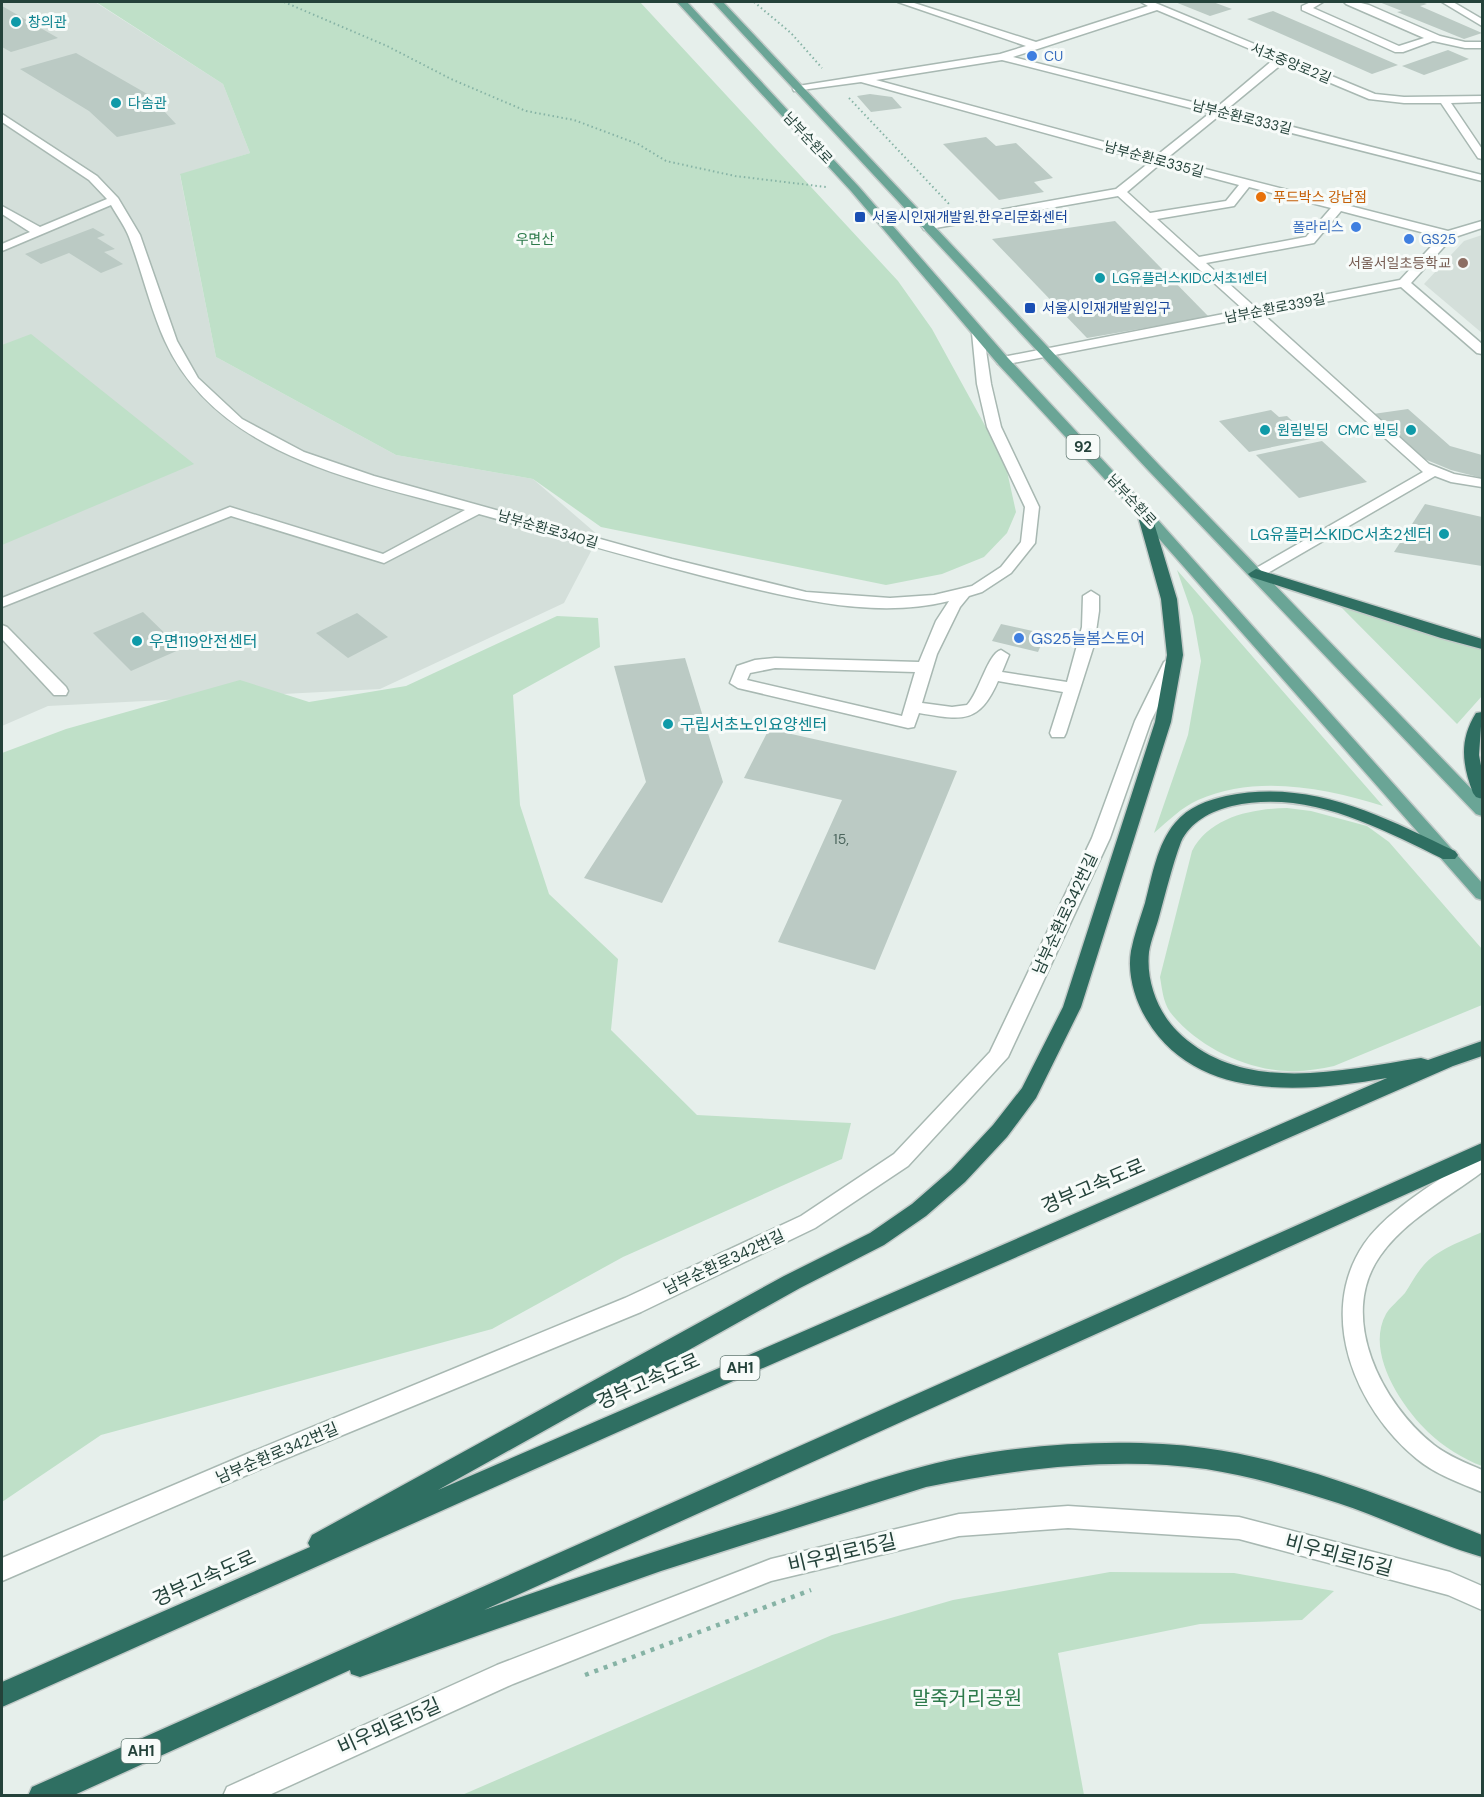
<svg xmlns="http://www.w3.org/2000/svg" width="1484" height="1797" viewBox="0 0 1484 1797" font-family="'DM Sans','Noto Sans KR',sans-serif">
<style>
.built{fill:#d4dfda}
.green{fill:#bfe0c8}
.building{fill:#bbcac4}
.lines{fill:none;stroke-linecap:round;stroke-linejoin:round}
.minor-casing{stroke:#a8b8b2;stroke-width:3}
.major-casing{stroke:#c2cac8;stroke-width:3}
.highway-casing{stroke:#c2cac8;stroke-width:3}
.path-far1{stroke:#86b3a5;stroke-width:2;stroke-dasharray:1.5 3;stroke-linecap:butt}
.path{stroke:#86b3a5;stroke-width:4.5;stroke-dasharray:4 6;stroke-linecap:butt}
.minor{fill:#fff;fill-rule:evenodd}
.major{fill:#6aa596;fill-rule:evenodd}
.highway{fill:#2f6f62;fill-rule:evenodd}
.culture-dot{fill:#0f9aa8;stroke:#f7fbf9;stroke-width:2}
.shop-dot{fill:#3f7fe0;stroke:#f7fbf9;stroke-width:2}
.food-dot{fill:#e8710a;stroke:#f7fbf9;stroke-width:2}
.transit-dot{fill:#1a4fb4;stroke:#f7fbf9;stroke-width:2}
.education-dot{fill:#8d6e63;stroke:#f7fbf9;stroke-width:2}
.labels{text-anchor:middle;dominant-baseline:central;stroke-width:6;stroke-linejoin:round;paint-order:stroke}
.far-culture-label{font-size:14px;fill:#0d838f;stroke:#f7fbf9;text-anchor:start}
.far-shop-label{font-size:14px;fill:#366cbe;stroke:#f7fbf9;text-anchor:start}
.far-street-label{font-size:14px;fill:#24423a;stroke:#f7fbf9}
.far-food-label{font-size:14px;fill:#c56008;stroke:#f7fbf9;text-anchor:start}
.far-transit-label{font-size:14px;fill:#164399;stroke:#f7fbf9;text-anchor:start}
.far-park-label{font-size:14px;fill:#2d7a4b;stroke:#f7fbf9}
.far-education-label{font-size:14px;fill:#785e54;stroke:#f7fbf9;text-anchor:end}
.number-label{font-size:14px;fill:#4a645c}
.shield{fill:#f7fbf9;stroke:#637a73;stroke-width:1.5}
.shield-label{font-size:15px;font-weight:bold;fill:#24423a}
.culture-label{font-size:16px;fill:#0d838f;stroke:#f7fbf9;text-anchor:start}
.shop-label{font-size:16px;fill:#366cbe;stroke:#f7fbf9;text-anchor:start}
.street-label{font-size:16px;fill:#24423a;stroke:#f7fbf9}
.near-street-label{font-size:20px;fill:#24423a;stroke:#f7fbf9}
.near-park-label{font-size:20px;fill:#2d7a4b;stroke:#f7fbf9}
</style>
<rect width="100%" height="100%" fill="#e6efeb"/>
<g class="built">
<path d="M 2,2 L 95,2 L 223,84 L 250,153 L 180,175 L 216,357 L 396,455 L 533,479 L 599,536 L 564,603 L 380,689 L 48,706 L 2,726 Z"/>
<path d="M 1482,235 L 1482,333 L 1424,284 L 1464,241 Z"/>
</g>
<g class="green">
<path d="M 96,2 L 640,2 L 898,281 L 932,329 L 1005,462 L 1016,512 L 1007,533 L 984,557 L 942,574 L 886,585 L 601,527 L 533,479 L 396,455 L 216,357 L 180,174 L 250,153 L 223,84 Z"/>
<path d="M 31,334 L 194,464 L 2,545 L 2,345 Z"/>
<path d="M 1177,570 L 1383,806 C 1325,788 1257,774 1198,800 C 1182,807 1168,821 1154,833 L 1188,735 L 1201,661 L 1193,616 Z"/>
<path d="M 1338,604 L 1362,613 L 1482,650 L 1482,696 L 1457,724 Z"/>
<path d="M 557,616 L 598,618 L 600,647 L 513,695 L 520,805 L 549,894 L 618,959 L 611,1030 L 697,1115 L 851,1123 L 842,1159 L 623,1257 L 492,1329 L 101,1435 L 2,1502 L 2,753 L 66,729 L 240,680 L 309,702 L 406,686 Z"/>
<path d="M 1287,808 L 1311,811 L 1367,826 L 1389,842 L 1482,949 L 1482,1005 L 1334,1066 C 1319,1069 1304,1072 1288,1071 C 1246,1070 1196,1046 1170,1012 C 1163,1002 1162,988 1160,977 L 1192,851 C 1210,817 1251,809 1287,808 Z"/>
<path d="M 1482,1232 L 1482,1466 C 1463,1459 1444,1447 1428,1432 C 1401,1406 1365,1352 1386,1314 C 1391,1306 1399,1300 1405,1293 C 1411,1284 1416,1274 1423,1266 C 1437,1249 1463,1241 1482,1232 Z"/>
<path d="M 1110,1572 L 1234,1573 L 1334,1591 L 1302,1620 L 1200,1624 L 1058,1653 L 1084,1795 L 462,1795 L 832,1635 L 953,1600 Z"/>
</g>
<g class="building">
<path d="M 1175,2 L 1213,2 L 1232,9 L 1210,16 Z"/>
<path d="M 1379,2 L 1421,2 L 1427,4 L 1420,6 L 1482,33 L 1464,39 L 1397,12 L 1402,11 Z"/>
<path d="M 2,6 L 58,38 L 11,52 L 2,47 Z"/>
<path d="M 1273,11 L 1398,65 L 1372,74 L 1247,19 Z"/>
<path d="M 1448,50 L 1469,59 L 1424,75 L 1402,66 Z"/>
<path d="M 76,53 L 149,95 L 176,124 L 117,137 L 89,111 L 20,69 Z"/>
<path d="M 870,94 L 892,97 L 902,108 L 871,112 L 857,96 Z"/>
<path d="M 986,137 L 996,146 L 1016,143 L 1053,178 L 1034,182 L 1044,192 L 999,200 L 943,144 Z"/>
<path d="M 1115,221 L 1209,317 L 1087,338 L 992,239 Z"/>
<path d="M 93,228 L 105,235 L 97,238 L 115,249 L 104,252 L 123,264 L 101,273 L 69,253 L 41,264 L 25,254 Z"/>
<path d="M 1408,409 L 1450,446 L 1482,455 L 1482,478 L 1451,470 L 1422,458 L 1373,414 Z"/>
<path d="M 1271,410 L 1279,417 L 1287,416 L 1311,439 L 1249,452 L 1219,421 Z"/>
<path d="M 1322,441 L 1367,482 L 1299,498 L 1256,455 Z"/>
<path d="M 1425,504 L 1482,517 L 1482,566 L 1394,552 Z"/>
<path d="M 143,612 L 181,649 L 131,671 L 93,633 Z"/>
<path d="M 357,613 L 388,637 L 348,658 L 316,633 Z"/>
<path d="M 1001,624 L 1046,634 L 1038,652 L 992,641 Z"/>
<path d="M 685,658 L 723,782 L 662,903 L 584,878 L 646,782 L 614,666 Z"/>
<path d="M 769,729 L 957,771 L 875,970 L 778,942 L 842,800 L 744,778 Z"/>
</g>
<g class="lines">
<g class="minor-casing">
<g id="minor">
<path d="M 898,2 L 911,2 L 1036,42 L 1148,6 L 1141,2 L 1153,2 L 1375,94 L 1404,97 L 1482,96 L 1482,102 L 1451,103 L 1482,149 L 1482,159 L 1478,158 L 1441,103 L 1404,103 L 1369,99 L 1283,63 L 1226,110 L 1482,175 L 1482,181 L 1220,115 L 1166,159 L 1448,231 L 1482,221 L 1482,228 L 1452,238 L 1411,283 L 1482,344 L 1482,354 L 1477,353 L 1401,287 L 1263,314 L 1429,464 L 1454,474 L 1482,479 L 1482,487 L 1451,482 L 1435,476 L 1261,577 L 1251,577 L 1248,574 L 1251,571 L 1423,472 L 1250,317 L 1003,365 L 998,364 L 996,361 L 1003,357 L 1244,310 L 1118,196 L 924,230 L 922,227 L 928,223 L 1116,189 L 1150,162 L 861,82 L 794,91 L 793,89 L 798,86 L 1000,54 L 1026,46 ZM 1157,10 L 1274,59 L 1216,108 L 1013,57 ZM 1002,60 L 1210,113 L 1156,156 L 876,80 ZM 1160,164 L 1239,185 L 1226,201 L 1150,213 L 1127,192 ZM 1249,187 L 1331,208 L 1306,237 L 1199,257 L 1157,219 L 1234,206 ZM 1341,211 L 1440,237 L 1400,280 L 1256,308 L 1206,263 L 1314,243 Z"/>
<path d="M 1311,2 L 1323,2 L 1313,8 L 1399,46 L 1424,38 L 1346,4 L 1344,2 L 1357,2 L 1369,5 L 1440,36 L 1465,42 L 1482,42 L 1482,48 L 1465,48 L 1433,41 L 1403,52 L 1395,52 L 1302,10 L 1302,6 Z"/>
<path d="M 1442,2 L 1453,2 L 1482,19 L 1482,26 Z"/>
<path d="M 2,114 L 97,176 L 118,198 L 140,235 L 177,341 L 198,378 L 242,419 L 304,452 L 374,476 L 672,559 L 806,592 L 890,598 L 934,595 L 972,586 L 1001,567 L 1021,542 L 1025,507 L 987,427 L 977,384 L 972,333 L 978,329 L 983,330 L 991,384 L 1001,427 L 1039,507 L 1035,543 L 1011,573 L 982,592 L 969,596 L 960,607 L 937,654 L 922,703 L 952,707 L 967,705 C 979,693 988,653 1001,650 L 1009,655 L 1002,672 L 1067,682 L 1082,627 L 1083,596 L 1091,591 L 1099,596 L 1099,611 L 1094,645 L 1066,733 L 1064,737 L 1052,737 L 1050,733 L 1063,692 L 998,681 C 979,725 961,720 919,713 L 914,727 L 908,728 L 738,688 L 730,683 L 737,666 L 755,660 L 775,658 L 919,662 L 936,621 L 949,601 C 869,621 781,595 703,576 C 628,557 554,535 479,514 L 384,563 L 231,516 L 2,607 L 2,598 L 230,507 L 383,554 L 465,510 C 356,480 217,455 165,341 C 150,308 142,271 129,237 C 125,226 117,216 111,205 L 2,251 L 2,244 L 30,232 L 2,214 L 2,206 L 40,227 L 107,199 L 89,180 L 2,122 ZM 775,668 L 915,672 L 902,716 L 747,680 L 750,673 Z"/>
<path d="M 2,625 L 7,627 L 66,687 L 68,691 L 66,695 L 54,695 L 2,639 Z"/>
<path d="M 1172,657 L 1180,662 L 1151,721 L 1110,838 L 1008,1057 L 908,1166 L 815,1228 L 641,1312 L 270,1465 L 2,1581 L 2,1558 L 254,1451 L 625,1298 L 801,1216 L 894,1154 L 990,1052 L 1092,838 L 1135,721 L 1164,662 Z"/>
<path d="M 1482,1153 L 1482,1172 C 1449,1197 1405,1220 1380,1256 C 1337,1317 1382,1404 1434,1445 C 1448,1456 1466,1463 1482,1470 L 1482,1492 C 1460,1483 1435,1474 1417,1459 C 1356,1409 1316,1315 1364,1244 C 1389,1208 1440,1181 1475,1155 Z"/>
<path d="M 1068,1506 L 1239,1517 L 1450,1572 L 1482,1586 L 1482,1610 L 1448,1595 L 1239,1539 L 1068,1528 L 959,1536 L 771,1581 L 513,1684 L 267,1796 L 223,1796 L 227,1787 L 497,1665 L 771,1559 L 959,1514 Z"/>
</g>
</g>
<g class="major-casing">
<g id="major">
<path d="M 677,2 L 687,2 L 859,187 L 1008,358 L 1149,510 L 1482,883 L 1482,900 L 1476,898 L 1139,516 L 998,364 L 851,191 Z"/>
<path d="M 713,2 L 723,2 L 1159,465 L 1482,800 L 1482,816 L 1476,814 L 1149,471 Z"/>
</g>
</g>
<g class="highway-casing">
<g id="highway">
<path d="M 1144,509 L 1151,513 L 1177,599 L 1183,655 L 1171,722 L 1081,1007 L 1036,1098 L 1007,1137 L 965,1182 L 926,1216 L 884,1245 L 800,1288 L 438,1490 L 1387,1078 C 1306,1092 1197,1103 1147,1020 C 1135,1001 1127,974 1131,951 C 1134,935 1140,919 1145,903 C 1152,877 1157,844 1175,823 C 1188,807 1208,800 1226,796 C 1310,778 1382,816 1455,851 L 1458,855 L 1455,859 L 1443,859 C 1377,827 1308,789 1232,806 C 1211,811 1190,822 1181,842 C 1172,866 1166,892 1159,917 C 1156,928 1151,940 1149,952 C 1146,980 1157,1011 1177,1031 C 1242,1096 1341,1070 1421,1058 L 1428,1060 L 1482,1041 L 1482,1056 L 1453,1066 L 683,1403 L 2,1707 L 2,1682 L 310,1547 L 308,1543 L 312,1535 L 784,1276 L 870,1233 L 912,1204 L 951,1170 L 993,1125 L 1022,1088 L 1063,1007 L 1155,722 L 1167,655 L 1161,599 L 1137,513 Z"/>
<path d="M 1256,569 L 1482,639 L 1482,649 L 1441,638 L 1251,577 L 1248,574 Z"/>
<path d="M 1482,712 L 1479,755 L 1482,771 L 1482,799 L 1476,797 L 1473,793 C 1462,764 1459,740 1476,713 Z"/>
<path d="M 1482,1143 L 1482,1160 L 484,1610 C 581,1576 678,1543 776,1513 C 825,1497 875,1479 925,1466 C 1006,1444 1121,1437 1204,1448 C 1297,1460 1396,1501 1482,1535 L 1482,1557 C 1434,1543 1387,1519 1338,1503 C 1295,1489 1250,1476 1206,1469 C 1113,1456 1018,1469 926,1487 L 661,1571 L 360,1677 L 351,1674 L 350,1670 L 72,1796 L 28,1796 L 32,1787 Z"/>
</g>
</g>
<g class="path-far1">
<path d="M 284,2 L 387,46 L 451,79 L 526,111 L 574,120 L 638,144 L 666,161 L 735,176 L 826,187"/>
<path d="M 754,2 L 791,33 L 822,68"/>
<path d="M 849,98 L 949,204"/>
</g>
<path class="path" d="M 585,1675 L 811,1590"/>
<use href="#minor" class="minor"/>
<use href="#major" class="major"/>
<use href="#highway" class="highway"/>
</g>
<g class="culture-dot">
<circle cx="16" cy="22" r="6"/>
<circle cx="116" cy="103" r="6"/>
<circle cx="1100" cy="278" r="6"/>
<circle cx="1265" cy="430" r="6"/>
<circle cx="1411" cy="430" r="6"/>
<circle cx="1444" cy="534" r="6"/>
<circle cx="137" cy="641" r="6"/>
<circle cx="668" cy="724" r="6"/>
</g>
<g class="shop-dot">
<circle cx="1032" cy="56" r="6"/>
<circle cx="1356" cy="227" r="6"/>
<circle cx="1409" cy="239" r="6"/>
<circle cx="1019" cy="638" r="6"/>
</g>
<circle class="food-dot" cx="1261" cy="197" r="6"/>
<g class="transit-dot">
<rect x="854" y="211" width="12" height="12" rx="3"/>
<rect x="1024" y="302" width="12" height="12" rx="3"/>
</g>
<circle class="education-dot" cx="1463" cy="263" r="6"/>
<g class="labels">
<g class="far-culture-label">
<text x="28" y="22">창의관</text>
<text x="128" y="103">다솜관</text>
<text x="1112" y="278">LG유플러스KIDC서초1센터</text>
<text x="1277" y="430">원림빌딩</text>
<text x="1399" y="430" text-anchor="end">CMC 빌딩</text>
</g>
<g class="far-shop-label">
<text x="1044" y="56">CU</text>
<text x="1344" y="227" text-anchor="end">폴라리스</text>
<text x="1421" y="239">GS25</text>
</g>
<g class="far-street-label">
<text transform="translate(1291 63) rotate(22)">서초중앙로2길</text>
<text transform="translate(1242 117) rotate(14)">남부순환로333길</text>
<text transform="translate(808 138) rotate(47)">남부순환로</text>
<text transform="translate(1154 159) rotate(15)">남부순환로335길</text>
<text transform="translate(1275 308) rotate(-11)">남부순환로339길</text>
<text transform="translate(1132 500) rotate(47)">남부순환로</text>
<text transform="translate(548 529) rotate(16)">남부순환로340길</text>
</g>
<g class="far-food-label">
<text x="1273" y="197">푸드박스 강남점</text>
</g>
<g class="far-transit-label">
<text x="872" y="217">서울시인재개발원.한우리문화센터</text>
<text x="1042" y="308">서울시인재개발원입구</text>
</g>
<g class="far-park-label">
<text x="535" y="239">우면산</text>
</g>
<g class="far-education-label">
<text x="1451" y="263">서울서일초등학교</text>
</g>
<g class="number-label">
<text x="841" y="839">15,</text>
</g>
<g class="shield">
<rect x="1066.5" y="435" width="33" height="24" rx="4.5"/>
<rect x="720.5" y="1356" width="39" height="24" rx="4.5"/>
<rect x="121.5" y="1739" width="39" height="24" rx="4.5"/>
</g>
<g class="shield-label">
<text x="1083" y="447">92</text>
<text x="740" y="1368">AH1</text>
<text x="141" y="1751">AH1</text>
</g>
<g class="culture-label">
<text x="1432" y="534" text-anchor="end">LG유플러스KIDC서초2센터</text>
<text x="149" y="641">우면119안전센터</text>
<text x="680" y="724">구립서초노인요양센터</text>
</g>
<g class="shop-label">
<text x="1031" y="638">GS25늘봄스토어</text>
</g>
<g class="street-label">
<text transform="translate(1065 914) rotate(-65)">남부순환로342번길</text>
<text transform="translate(724 1262) rotate(-25)">남부순환로342번길</text>
<text transform="translate(277 1453) rotate(-23)">남부순환로342번길</text>
</g>
<g class="near-street-label">
<text transform="translate(1093 1186) rotate(-23)">경부고속도로</text>
<text transform="translate(648 1381) rotate(-24)">경부고속도로</text>
<text transform="translate(842 1553) rotate(-13)">비우뫼로15길</text>
<text transform="translate(1339 1555) rotate(15)">비우뫼로15길</text>
<text transform="translate(204 1578) rotate(-24)">경부고속도로</text>
<text transform="translate(389 1726) rotate(-24)">비우뫼로15길</text>
</g>
<g class="near-park-label">
<text x="967" y="1698">말죽거리공원</text>
</g>
</g>
<rect width="1484" height="1797" fill="none" stroke="#24423a" stroke-width="6"/>
</svg>
